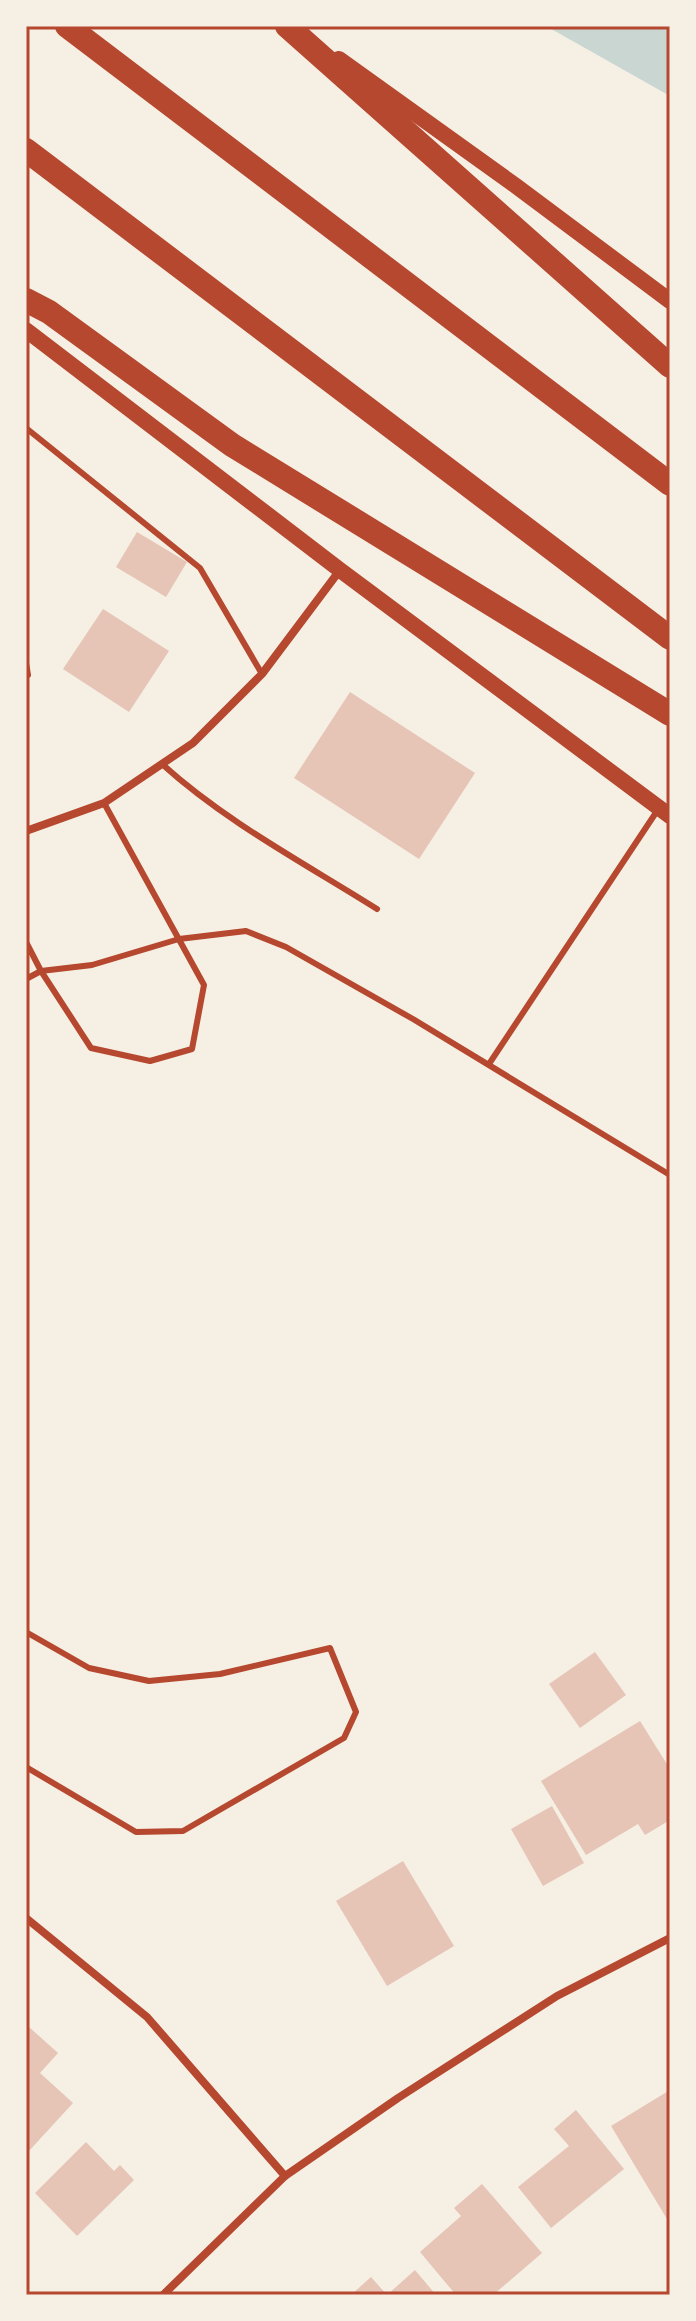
<svg xmlns="http://www.w3.org/2000/svg" width="696" height="2321" viewBox="0 0 696 2321" font-family="'Sofia Sans Condensed',sans-serif">
<style>
.water{fill:#c9d6d2}
.building{fill:#e6c5b7}
.lines{fill:none;stroke-linecap:round;stroke-linejoin:round}
.service{stroke:#b5482f;stroke-width:6}
.minor{stroke:#b5482f;stroke-width:8}
.secondary{stroke:#b5482f;stroke-width:16}
.motorway{stroke:#b5482f;stroke-width:24}
.neatline{fill:none;stroke:#b5482f;stroke-width:3}
</style>
<rect width="100%" height="100%" fill="#f6efe4"/>
<path class="water" d="M 546,26 L 670,26 L 670,96 Z"/>
<g class="building">
<path d="M 137,532 L 187,562 L 166,597 L 116,567 Z"/>
<path d="M 103,609 L 169,651 L 129,712 L 63,669 Z"/>
<path d="M 350,692 L 475,773 L 419,859 L 294,778 Z"/>
<path d="M 595,1652 L 626,1695 L 580,1728 L 549,1684 Z"/>
<path d="M 640,1721 L 670,1769 L 670,1820 L 645,1835 L 638,1824 L 586,1855 L 541,1781 Z"/>
<path d="M 552,1806 L 584,1863 L 543,1886 L 511,1829 Z"/>
<path d="M 403,1861 L 454,1946 L 387,1986 L 336,1901 Z"/>
<path d="M 29,2027 L 58,2053 L 40,2073 L 73,2103 L 28,2152 L 26,2150 L 26,2031 Z"/>
<path d="M 670,2090 L 670,2224 L 611,2126 Z"/>
<path d="M 576,2110 L 624,2169 L 551,2228 L 518,2187 L 569,2146 L 554,2129 Z"/>
<path d="M 86,2142 L 114,2171 L 120,2165 L 134,2180 L 77,2236 L 35,2193 Z"/>
<path d="M 482,2184 L 542,2253 L 493,2295 L 456,2295 L 420,2252 L 461,2216 L 454,2208 Z"/>
<path d="M 415,2270 L 436,2295 L 351,2295 L 371,2277 L 387,2295 Z"/>
</g>
<g class="lines">
<g class="service">
<path d="M 26,428 L 200,568 L 262,674"/>
<path d="M 26,663 L 28,675"/>
<path d="M 162,764 C 226,822 304,863 377,909"/>
<path d="M 26,942 L 41,971 L 91,1048 L 150,1061 L 192,1049 L 204,985 L 104,803"/>
<path d="M 26,979 L 41,971 L 92,965 L 179,939 L 246,931 L 286,947 L 413,1019 L 670,1175"/>
<path d="M 489,1064 L 659,808"/>
<path d="M 26,1632 L 89,1668 L 149,1681 L 220,1674 L 330,1648 L 356,1712 L 344,1738 L 183,1831 L 136,1832 L 26,1767"/>
</g>
<g class="minor">
<path d="M 26,831 L 104,803 L 193,743 L 262,674 L 340,570"/>
<path d="M 26,1918 L 147,2017 L 285,2176"/>
<path d="M 163,2295 L 285,2176 L 398,2098 L 557,1996 L 670,1938"/>
</g>
<g class="secondary">
<path d="M 339,59 L 516,186 L 670,301"/>
<path d="M 26,330 L 340,570 L 670,816"/>
</g>
<g class="motorway">
<path d="M 67,26 L 670,484"/>
<path d="M 287,26 L 670,366"/>
<path d="M 26,150 L 670,638"/>
<path d="M 26,300 L 49,312 L 232,445 L 670,714"/>
</g>
</g>
<rect width="696" height="2321" fill="none" stroke="#f6efe4" stroke-width="56"/>
<rect x="28" y="28" width="640" height="2265" class="neatline"/>
</svg>
